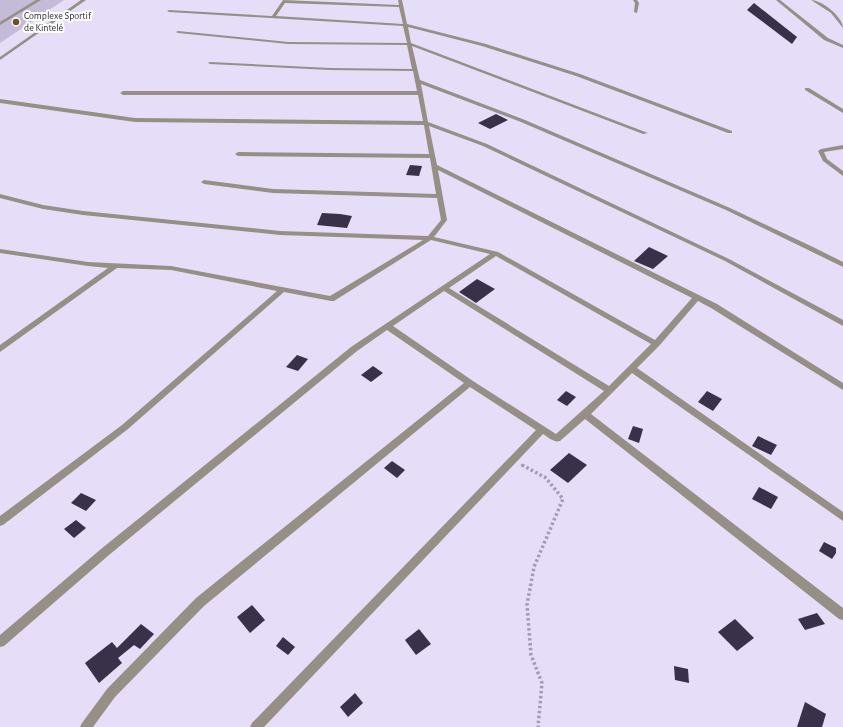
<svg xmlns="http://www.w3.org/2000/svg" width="843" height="727" viewBox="0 0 843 727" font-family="'Alegreya Sans',sans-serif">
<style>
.green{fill:#c4bbd8}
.building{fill:#39314a}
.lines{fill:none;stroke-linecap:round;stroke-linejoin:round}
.path-far1{stroke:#a29cb0;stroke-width:2.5;stroke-dasharray:2 2;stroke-linecap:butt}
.path{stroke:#a29cb0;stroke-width:3.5;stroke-dasharray:2.5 2.5;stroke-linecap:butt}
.service{fill:#958f85;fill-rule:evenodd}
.minor{fill:#958f85;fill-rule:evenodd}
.poi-dot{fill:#6c5123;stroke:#fff;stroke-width:1.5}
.labels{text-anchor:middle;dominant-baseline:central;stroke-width:4;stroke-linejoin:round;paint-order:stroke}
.far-poi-label{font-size:10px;fill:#2d2a34;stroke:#fff;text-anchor:start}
</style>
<rect width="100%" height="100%" fill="#e6def8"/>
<path class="green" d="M 0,0 L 64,0 L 0,43 Z"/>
<g class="building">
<path d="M 754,3 L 797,37 L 792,44 L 747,10 Z"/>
<path d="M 496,114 L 508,120 L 490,129 L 478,123 Z"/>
<path d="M 410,165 L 422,166 L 419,176 L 406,175 Z"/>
<path d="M 322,213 L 340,214 L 352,216 L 347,228 L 317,225 Z"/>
<path d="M 649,247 L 668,256 L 653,269 L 634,261 Z"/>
<path d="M 477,279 L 495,289 L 476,303 L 459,292 Z"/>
<path d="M 297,355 L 308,359 L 298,371 L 286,367 Z"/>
<path d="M 373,366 L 383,373 L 371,382 L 361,375 Z"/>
<path d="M 566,391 L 576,397 L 567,406 L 557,400 Z"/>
<path d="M 707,391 L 722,399 L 713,411 L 698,402 Z"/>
<path d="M 633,426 L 643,429 L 639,443 L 628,439 Z"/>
<path d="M 758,436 L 777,445 L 771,455 L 752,446 Z"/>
<path d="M 569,453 L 587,465 L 568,483 L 550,470 Z"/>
<path d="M 392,461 L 405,470 L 397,478 L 384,468 Z"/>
<path d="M 759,487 L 778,497 L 771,509 L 752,499 Z"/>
<path d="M 81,493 L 96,500 L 86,511 L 71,503 Z"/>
<path d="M 76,520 L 86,528 L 74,538 L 64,529 Z"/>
<path d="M 824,542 L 836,548 L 836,553 L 832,559 L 819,551 Z"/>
<path d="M 252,605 L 265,620 L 250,633 L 237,617 Z"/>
<path d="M 817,613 L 825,624 L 805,630 L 798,619 Z"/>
<path d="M 735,619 L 754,638 L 737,651 L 718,632 Z"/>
<path d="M 141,624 L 154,634 L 140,649 L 134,645 L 118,658 L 122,663 L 99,683 L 85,663 L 112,642 L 117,648 Z"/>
<path d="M 419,629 L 431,644 L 416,655 L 405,640 Z"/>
<path d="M 283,637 L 295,647 L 288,655 L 276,646 Z"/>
<path d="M 674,666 L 688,669 L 689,683 L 675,680 Z"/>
<path d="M 355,693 L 363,703 L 348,717 L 340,707 Z"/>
<path d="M 805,702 L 826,714 L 822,727 L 797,727 Z"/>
</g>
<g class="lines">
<path class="path-far1" d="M 521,465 L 524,466"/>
<path class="path" d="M 522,465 L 546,478 L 563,499 L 534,567 L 527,605 L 531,655 L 542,683 L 538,727"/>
<path class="service" d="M 36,0 L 41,0 L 0,25 L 0,22 Z"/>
<g class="minor">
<path d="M 81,0 L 86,0 L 0,60 L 0,57 Z"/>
<path d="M 283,0 L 399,5 L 398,0 L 402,0 L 407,24 L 486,44 L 580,74 L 732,131 L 732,133 L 728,133 L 576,76 L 482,46 L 408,27 L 411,43 L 648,133 L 643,134 L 412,46 L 420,80 L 525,120 L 730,208 L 813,247 L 843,262 L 843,267 L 726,210 L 521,122 L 421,84 L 428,122 L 487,144 L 729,259 L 843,320 L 843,326 L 725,261 L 483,146 L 429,126 L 437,165 L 717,304 L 843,383 L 843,390 L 711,308 L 698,301 L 659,346 L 637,368 L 843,512 L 843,521 L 632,373 L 591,414 L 843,608 L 843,620 L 839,619 L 585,419 L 560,441 C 554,443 548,437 543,434 L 264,727 L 250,727 L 252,723 L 536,430 L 470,387 L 204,606 L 115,697 L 93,727 L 80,727 L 82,723 L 107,689 L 196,598 L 464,383 L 387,330 L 357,351 L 109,555 L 4,646 L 0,647 L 0,635 L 101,549 L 351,347 L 490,254 L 431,240 L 334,301 L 331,301 L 284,292 L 128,429 L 3,525 L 0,526 L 0,516 L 122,425 L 277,291 L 171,270 L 117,268 L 0,352 L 0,345 L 108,268 L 88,266 L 0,253 L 0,249 L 88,262 L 171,266 L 330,296 L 423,240 L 280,235 L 83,215 L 43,209 L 0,198 L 0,194 L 43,205 L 83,211 L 280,231 L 428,236 L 441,220 L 437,198 L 273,193 L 204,184 L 201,182 L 204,180 L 273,189 L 436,194 L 430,158 L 238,156 L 235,154 L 238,152 L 429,154 L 424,125 L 135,122 L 0,103 L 0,99 L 135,118 L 423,121 L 418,95 L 123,95 L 120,93 L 123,91 L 417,91 L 413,71 L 330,70 L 210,64 L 208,63 L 210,62 L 330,68 L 412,69 L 407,45 L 288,44 L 178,33 L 176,32 L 178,31 L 288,42 L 407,43 L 403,26 L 169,12 L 167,11 L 169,10 L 272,16 ZM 285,3 L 399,7 L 403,24 L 276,16 ZM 438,170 L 692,298 L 655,340 L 498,252 L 434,237 L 447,220 ZM 496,256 L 651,344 L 609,386 L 449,288 ZM 444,291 L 604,391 L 556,434 L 473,381 L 393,326 Z"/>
<path d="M 633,0 L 637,0 L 639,3 L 637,13 L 634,12 L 635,3 Z"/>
<path d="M 776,0 L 780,0 L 828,38 L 843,45 L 843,48 L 824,40 Z"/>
<path d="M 811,0 C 822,0 843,17 843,28 L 831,13 Z"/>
<path d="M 805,88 L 809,88 L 843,109 L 843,113 L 805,90 Z"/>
<path d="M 843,145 L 843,149 L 824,152 L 827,159 L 843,171 L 843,176 L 823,161 L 818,151 L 821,149 Z"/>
</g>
</g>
<circle class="poi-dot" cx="16" cy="22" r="4"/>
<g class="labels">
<g class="far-poi-label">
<text x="24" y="16">Complexe Sportif<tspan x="24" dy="12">de Kintelé</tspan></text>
</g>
</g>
</svg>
